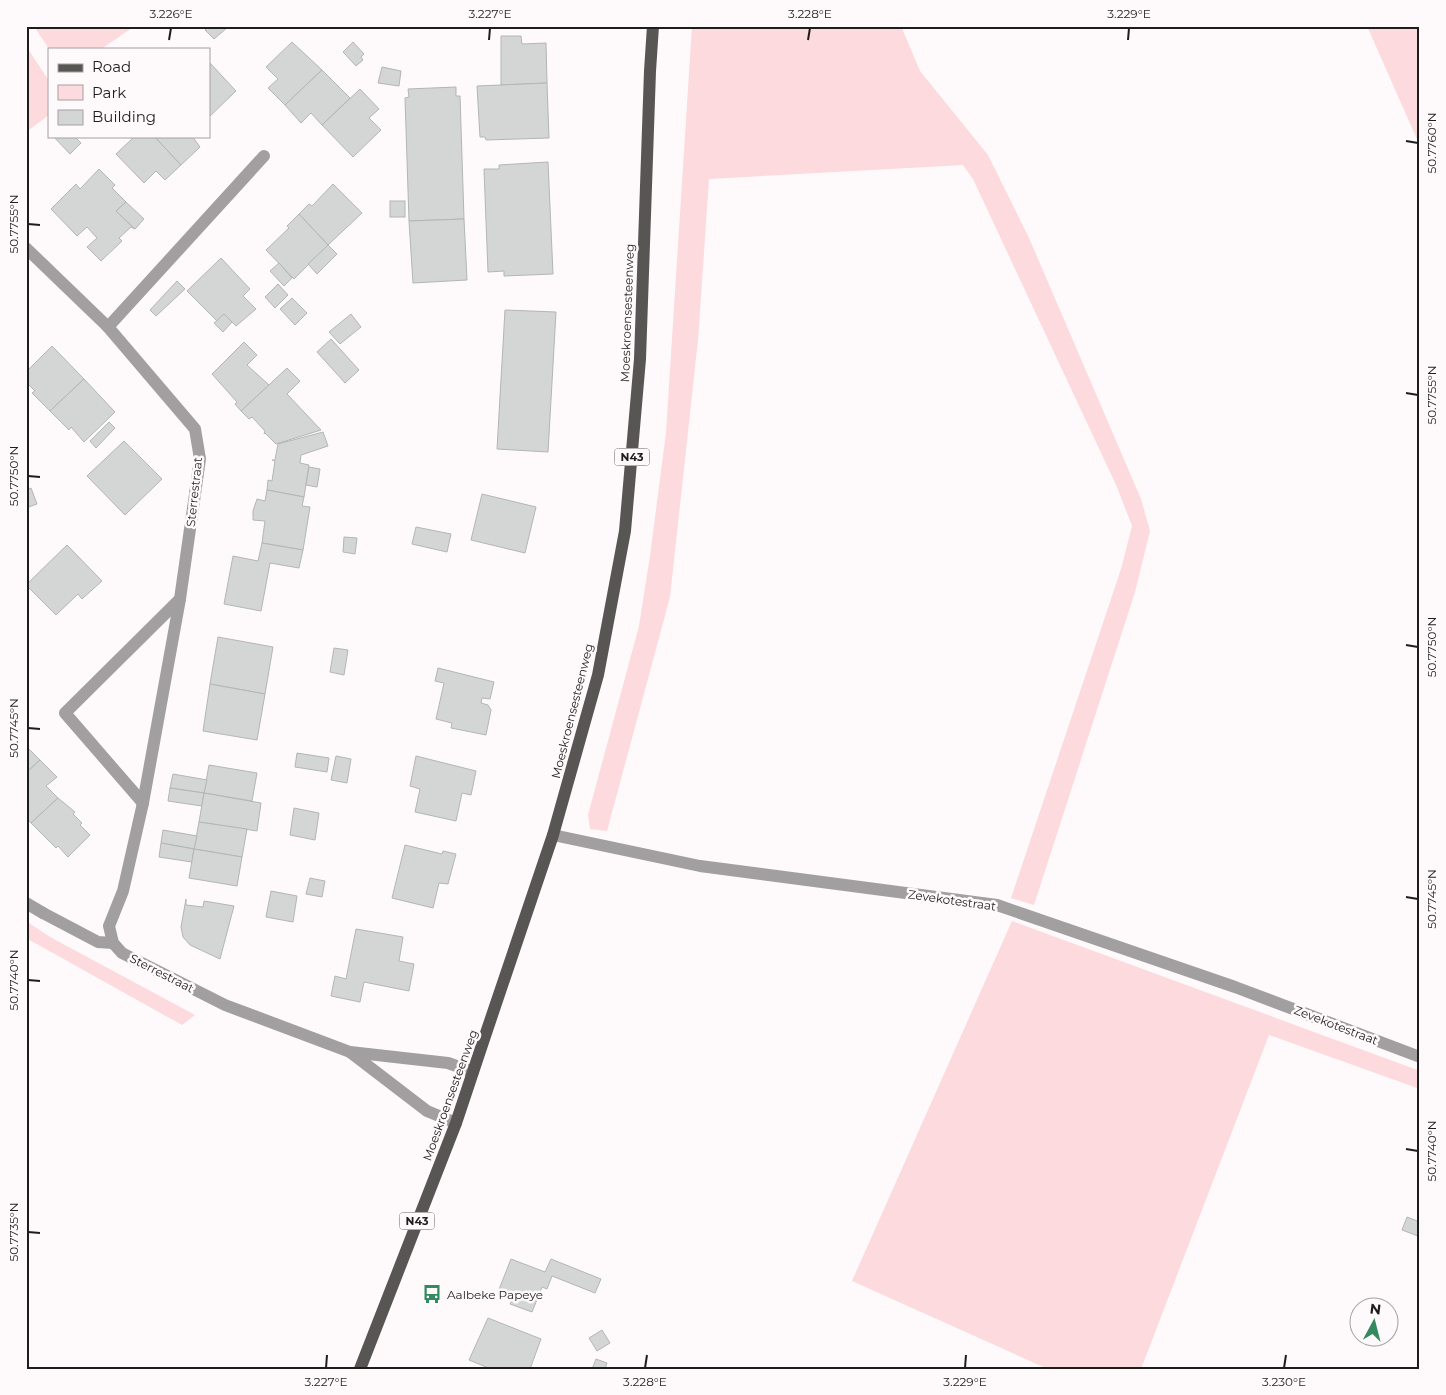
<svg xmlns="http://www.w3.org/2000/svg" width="1446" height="1395" viewBox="0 0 1446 1395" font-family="Montserrat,sans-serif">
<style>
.green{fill:#fcdade}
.building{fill:#d3d6d4;stroke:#b3b6b4}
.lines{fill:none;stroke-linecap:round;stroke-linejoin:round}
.lane{stroke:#a19f9f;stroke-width:12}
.street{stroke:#a19f9f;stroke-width:12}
.primary{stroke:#585555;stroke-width:12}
.ticks{fill:none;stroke:#1e1d1d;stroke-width:2}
.labels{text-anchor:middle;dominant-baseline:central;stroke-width:5;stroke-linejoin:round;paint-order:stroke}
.shield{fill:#fef9fa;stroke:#615f5f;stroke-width:1}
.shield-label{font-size:11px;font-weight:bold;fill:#1e1d1d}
.street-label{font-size:12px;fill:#1e1d1d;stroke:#fef9fa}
.poi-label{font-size:12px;fill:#1e1d1d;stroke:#fef9fa;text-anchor:start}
.neatline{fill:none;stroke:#1e1d1d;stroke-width:2}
.ticks-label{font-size:12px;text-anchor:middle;fill:#1e1d1d}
</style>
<rect width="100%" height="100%" fill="#fef9fa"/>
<g class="green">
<path d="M 34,26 L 135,26 L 101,49 L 49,49 Z"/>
<path d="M 692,26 L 901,26 L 920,71 L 988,155 L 1029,238 L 1141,499 L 1150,531 L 1135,592 L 1034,905 L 1011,898 L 1121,569 L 1132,526 L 1117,487 L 973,179 L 963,165 L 709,179 L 698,340 L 670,597 L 607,831 L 590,829 L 588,815 L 639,626 L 650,556 L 666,433 Z"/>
<path d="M 1367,26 L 1420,26 L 1420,146 Z"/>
<path d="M 26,46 L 49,81 L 49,115 L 26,132 Z"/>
<path d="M 26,921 L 50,937 L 195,1015 L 182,1025 L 26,938 Z"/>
<path d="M 1012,921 L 1420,1071 L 1420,1089 L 1269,1035 L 1141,1369 L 1048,1369 L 852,1281 Z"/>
</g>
<g class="building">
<path d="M 209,26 L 228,26 L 228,27 L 214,39 L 205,30 Z"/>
<path d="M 501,36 L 521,36 L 522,44 L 546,43 L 547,83 L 501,85 Z"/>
<path d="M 292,42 L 322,70 L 285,105 L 268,88 L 278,79 L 266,67 Z"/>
<path d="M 353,42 L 364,54 L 361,57 L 363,60 L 356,66 L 343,52 Z"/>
<path d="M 210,63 L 236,91 L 209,117 L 209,65 Z"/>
<path d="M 382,67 L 401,71 L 399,86 L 378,83 Z"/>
<path d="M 322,70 L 350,98 L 322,125 L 311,113 L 301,123 L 285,105 Z"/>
<path d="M 547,83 L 549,138 L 486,140 L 485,137 L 480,137 L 477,86 Z"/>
<path d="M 456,87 L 456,96 L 460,96 L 464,219 L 409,221 L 405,98 L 409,97 L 408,89 Z"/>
<path d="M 360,89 L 379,109 L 369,118 L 381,130 L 353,157 L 322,125 Z"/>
<path d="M 53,136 L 74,136 L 81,143 L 70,154 Z"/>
<path d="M 135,136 L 154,136 L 181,165 L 165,180 L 156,171 L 144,183 L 116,154 Z"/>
<path d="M 154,136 L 192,136 L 200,147 L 181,165 Z"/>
<path d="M 548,162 L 553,274 L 504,276 L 504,271 L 488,272 L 484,169 L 499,169 L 499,165 Z"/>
<path d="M 99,169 L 115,185 L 112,188 L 126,202 L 116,211 L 135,229 L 131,227 L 119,238 L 122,241 L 101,261 L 87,247 L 97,238 L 87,227 L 77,236 L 51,209 L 76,184 L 80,189 Z"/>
<path d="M 333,184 L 362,213 L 328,245 L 299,214 L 309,204 L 312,206 Z"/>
<rect x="390" y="201" width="15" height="16"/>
<path d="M 126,202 L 144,219 L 135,229 L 116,211 Z"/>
<path d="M 299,214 L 328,245 L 294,279 L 266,250 L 289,228 L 287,226 Z"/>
<path d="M 464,219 L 467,280 L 413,283 L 409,221 Z"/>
<path d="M 328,245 L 337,254 L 317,274 L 308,264 Z"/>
<path d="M 221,258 L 250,289 L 243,296 L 256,309 L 236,326 L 224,314 L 217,321 L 187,291 Z"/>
<path d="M 279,263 L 292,278 L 284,286 L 270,271 Z"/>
<path d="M 177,281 L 185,289 L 156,316 L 150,310 Z"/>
<path d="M 278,284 L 288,295 L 275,308 L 265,297 Z"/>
<path d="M 292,298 L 307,313 L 295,325 L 280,309 Z"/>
<path d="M 505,310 L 556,312 L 548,452 L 497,449 Z"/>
<path d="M 224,314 L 232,322 L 223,332 L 214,323 Z"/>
<path d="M 351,314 L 361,327 L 340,344 L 329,332 Z"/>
<path d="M 331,339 L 359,370 L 345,383 L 317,352 Z"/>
<path d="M 244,342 L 257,355 L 247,365 L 269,385 L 241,411 L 235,404 L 237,402 L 212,374 Z"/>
<path d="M 52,346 L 84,379 L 50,411 L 32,393 L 35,391 L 26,382 L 26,372 Z"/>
<path d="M 287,368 L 300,381 L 287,394 L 321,430 L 276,444 L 265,433 L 264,434 L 265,431 L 252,417 L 249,419 L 241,411 Z"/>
<path d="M 84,379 L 115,412 L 84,442 L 71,427 L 69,430 L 50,411 Z"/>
<path d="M 109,422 L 115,428 L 96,448 L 90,441 Z"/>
<path d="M 323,432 L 328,446 L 301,455 L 300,463 L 309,465 L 304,497 L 267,490 L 268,480 L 272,481 L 275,461 L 272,460 L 275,460 L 278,444 Z"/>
<path d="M 124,441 L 162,479 L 125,515 L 87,476 Z"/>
<path d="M 309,467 L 320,469 L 317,487 L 306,485 Z"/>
<path d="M 31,488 L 37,504 L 26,508 L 26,490 Z"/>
<path d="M 267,490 L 304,497 L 302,506 L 310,507 L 303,550 L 262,543 L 265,521 L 253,520 L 253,511 L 257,499 L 265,501 Z"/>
<path d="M 482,494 L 536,507 L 525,553 L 471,540 Z"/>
<path d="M 416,527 L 451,534 L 447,552 L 412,544 Z"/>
<path d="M 344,537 L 357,538 L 355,554 L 343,552 Z"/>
<path d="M 262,543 L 303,550 L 299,568 L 270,563 L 261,611 L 224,604 L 233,556 L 258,561 Z"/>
<path d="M 67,545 L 102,581 L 82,599 L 78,594 L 56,615 L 26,585 Z"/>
<path d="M 218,637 L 273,647 L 265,694 L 210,684 Z"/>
<path d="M 334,648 L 348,650 L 344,675 L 330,672 Z"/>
<path d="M 438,668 L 494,682 L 490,699 L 482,698 L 481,703 L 488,705 L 491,710 L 486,735 L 451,728 L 452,723 L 436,719 L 444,683 L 435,681 Z"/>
<path d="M 210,684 L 265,694 L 257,740 L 203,731 Z"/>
<path d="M 26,746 L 40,760 L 26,773 Z"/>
<path d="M 297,753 L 329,758 L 327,772 L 295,767 Z"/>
<path d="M 336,756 L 351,759 L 347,783 L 331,780 Z"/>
<path d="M 416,756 L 476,771 L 471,795 L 462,793 L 456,821 L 415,812 L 420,789 L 410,786 Z"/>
<path d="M 40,760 L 57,777 L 46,786 L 58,798 L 31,823 L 26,818 L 26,773 Z"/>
<path d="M 209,765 L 257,773 L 252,801 L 204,793 Z"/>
<path d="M 173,774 L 207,780 L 204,793 L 170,788 Z"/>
<path d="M 170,788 L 204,793 L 202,806 L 168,801 Z"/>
<path d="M 204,793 L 261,803 L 257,831 L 199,822 Z"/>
<path d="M 58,798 L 75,812 L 73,814 L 82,823 L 80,825 L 90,835 L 68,857 L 58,846 L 56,848 L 31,823 Z"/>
<path d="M 294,808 L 319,813 L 315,840 L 290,835 Z"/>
<path d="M 199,822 L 247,829 L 242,857 L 194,849 Z"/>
<path d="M 163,830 L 197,836 L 194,849 L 161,843 Z"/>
<path d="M 161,843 L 194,849 L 192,862 L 159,857 Z"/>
<path d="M 405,845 L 442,854 L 443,851 L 456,854 L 448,884 L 439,883 L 433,908 L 392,898 Z"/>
<path d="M 194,849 L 242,857 L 237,886 L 189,878 Z"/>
<path d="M 310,878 L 325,881 L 322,897 L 306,894 Z"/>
<path d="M 271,891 L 297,896 L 293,922 L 266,917 Z"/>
<path d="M 186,899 L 186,905 L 203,907 L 204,901 L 234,906 L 220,959 L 190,945 L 183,937 L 181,927 Z"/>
<path d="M 356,929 L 403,937 L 399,961 L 414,964 L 409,991 L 364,982 L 360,1002 L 331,996 L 335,976 L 346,979 Z"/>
<path d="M 1407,1217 L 1420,1222 L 1418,1236 L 1402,1230 Z"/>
<path d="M 511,1259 L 545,1272 L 551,1259 L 601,1279 L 595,1293 L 552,1276 L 547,1289 L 542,1287 L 532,1312 L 510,1304 L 513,1298 L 498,1292 Z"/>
<path d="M 488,1318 L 541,1339 L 530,1369 L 491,1369 L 469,1360 Z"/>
<path d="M 602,1330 L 610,1343 L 597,1351 L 589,1338 Z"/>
<path d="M 596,1359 L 607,1363 L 605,1369 L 592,1369 Z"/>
</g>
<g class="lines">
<path class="lane" d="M 26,903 L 43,913"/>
<g class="street">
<path d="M 26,248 L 108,327 L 195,429 L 200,459 L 180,599 L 143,803 L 123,891 L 109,926 L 113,943 L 122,953 L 225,1005 L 350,1052 L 448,1063 L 473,1072"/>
<path d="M 108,327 L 264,156"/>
<path d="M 143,803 L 65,713 L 180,599"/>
<path d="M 553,835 L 700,866 L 997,905 L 1235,987 L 1420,1057"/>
<path d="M 43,913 L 98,942 L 113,943"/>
<path d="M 350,1052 L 427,1111 L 456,1123"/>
</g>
<path class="primary" d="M 360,1369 L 456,1123 L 484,1039 L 553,835 L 598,675 L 625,531 L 640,359 L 650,71 L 653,26"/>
</g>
<path class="ticks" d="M 169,40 L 171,28M 489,40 L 490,28M 808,40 L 810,28M 1128,40 L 1129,28M 1406,141 L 1418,143M 28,224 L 40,225M 1406,393 L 1418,395M 28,476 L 40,477M 1406,645 L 1418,647M 28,728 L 40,729M 1406,897 L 1418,899M 28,980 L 40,981M 1406,1149 L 1418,1151M 28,1232 L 40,1233M 326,1368 L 327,1355M 645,1368 L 647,1355M 965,1368 L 966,1355M 1284,1368 L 1286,1355"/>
<defs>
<g id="bus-bare" transform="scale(1.5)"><path d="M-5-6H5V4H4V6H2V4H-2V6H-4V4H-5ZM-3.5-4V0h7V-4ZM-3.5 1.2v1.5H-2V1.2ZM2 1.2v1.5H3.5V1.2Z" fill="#338a5e" stroke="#fef9fa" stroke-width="2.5" paint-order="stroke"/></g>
</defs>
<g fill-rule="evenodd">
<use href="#bus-bare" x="432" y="1294"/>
</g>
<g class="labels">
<g class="shield">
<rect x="614.5" y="448.5" width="35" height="17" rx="4"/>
<rect x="399.5" y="1212.5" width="35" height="17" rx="4"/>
</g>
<g class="shield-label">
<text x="632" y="457">N43</text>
<text x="417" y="1221">N43</text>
</g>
<g class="street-label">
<text transform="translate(627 313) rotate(-88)">Moeskroensesteenweg</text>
<text transform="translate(194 492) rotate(-84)">Sterrestraat</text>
<text transform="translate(572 711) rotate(-76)">Moeskroensesteenweg</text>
<text transform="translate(952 900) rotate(8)">Zevekotestraat</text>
<text transform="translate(162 973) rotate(27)">Sterrestraat</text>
<text transform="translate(1336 1025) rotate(21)">Zevekotestraat</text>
<text transform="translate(450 1095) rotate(-70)">Moeskroensesteenweg</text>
</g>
<g class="poi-label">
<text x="447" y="1294">Aalbeke Papeye</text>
</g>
</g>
<rect width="1446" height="1395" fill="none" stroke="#fef9fa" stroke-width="55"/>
<rect x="48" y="48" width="162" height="90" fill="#fef9fa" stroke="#a4a1a2"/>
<rect x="58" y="64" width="25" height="8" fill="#585555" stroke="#a4a1a2"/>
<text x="92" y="72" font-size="15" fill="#1e1d1d">Road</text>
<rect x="58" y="85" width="25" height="15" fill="#fcdade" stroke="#a4a1a2"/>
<text x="92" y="98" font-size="15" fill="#1e1d1d">Park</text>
<rect x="58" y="110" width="25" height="15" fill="#d3d6d4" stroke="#a4a1a2"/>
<text x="92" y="122" font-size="15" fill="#1e1d1d">Building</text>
<g transform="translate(1374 1322) rotate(7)"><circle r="24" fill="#fef9fa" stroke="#a4a1a2"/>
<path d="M0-4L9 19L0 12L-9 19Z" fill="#338a5e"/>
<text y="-8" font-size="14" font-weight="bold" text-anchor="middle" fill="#1e1d1d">N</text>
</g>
<rect x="28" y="28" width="1390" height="1340" class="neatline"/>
<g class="ticks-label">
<text x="171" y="18">3.226°E</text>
<text x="490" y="18">3.227°E</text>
<text x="810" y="18">3.228°E</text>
<text x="1129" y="18">3.229°E</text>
<text transform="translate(1432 143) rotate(-90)" y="4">50.7760°N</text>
<text transform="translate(14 224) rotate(-90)" y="4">50.7755°N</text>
<text transform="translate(1432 395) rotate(-90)" y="4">50.7755°N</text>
<text transform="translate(14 476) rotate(-90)" y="4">50.7750°N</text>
<text transform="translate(1432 647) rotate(-90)" y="4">50.7750°N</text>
<text transform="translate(14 728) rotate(-90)" y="4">50.7745°N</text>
<text transform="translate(1432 899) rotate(-90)" y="4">50.7745°N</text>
<text transform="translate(14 980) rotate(-90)" y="4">50.7740°N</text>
<text transform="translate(1432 1151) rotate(-90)" y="4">50.7740°N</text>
<text transform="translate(14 1232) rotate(-90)" y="4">50.7735°N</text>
<text x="326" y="1386">3.227°E</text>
<text x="645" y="1386">3.228°E</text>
<text x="965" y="1386">3.229°E</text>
<text x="1284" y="1386">3.230°E</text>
</g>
</svg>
